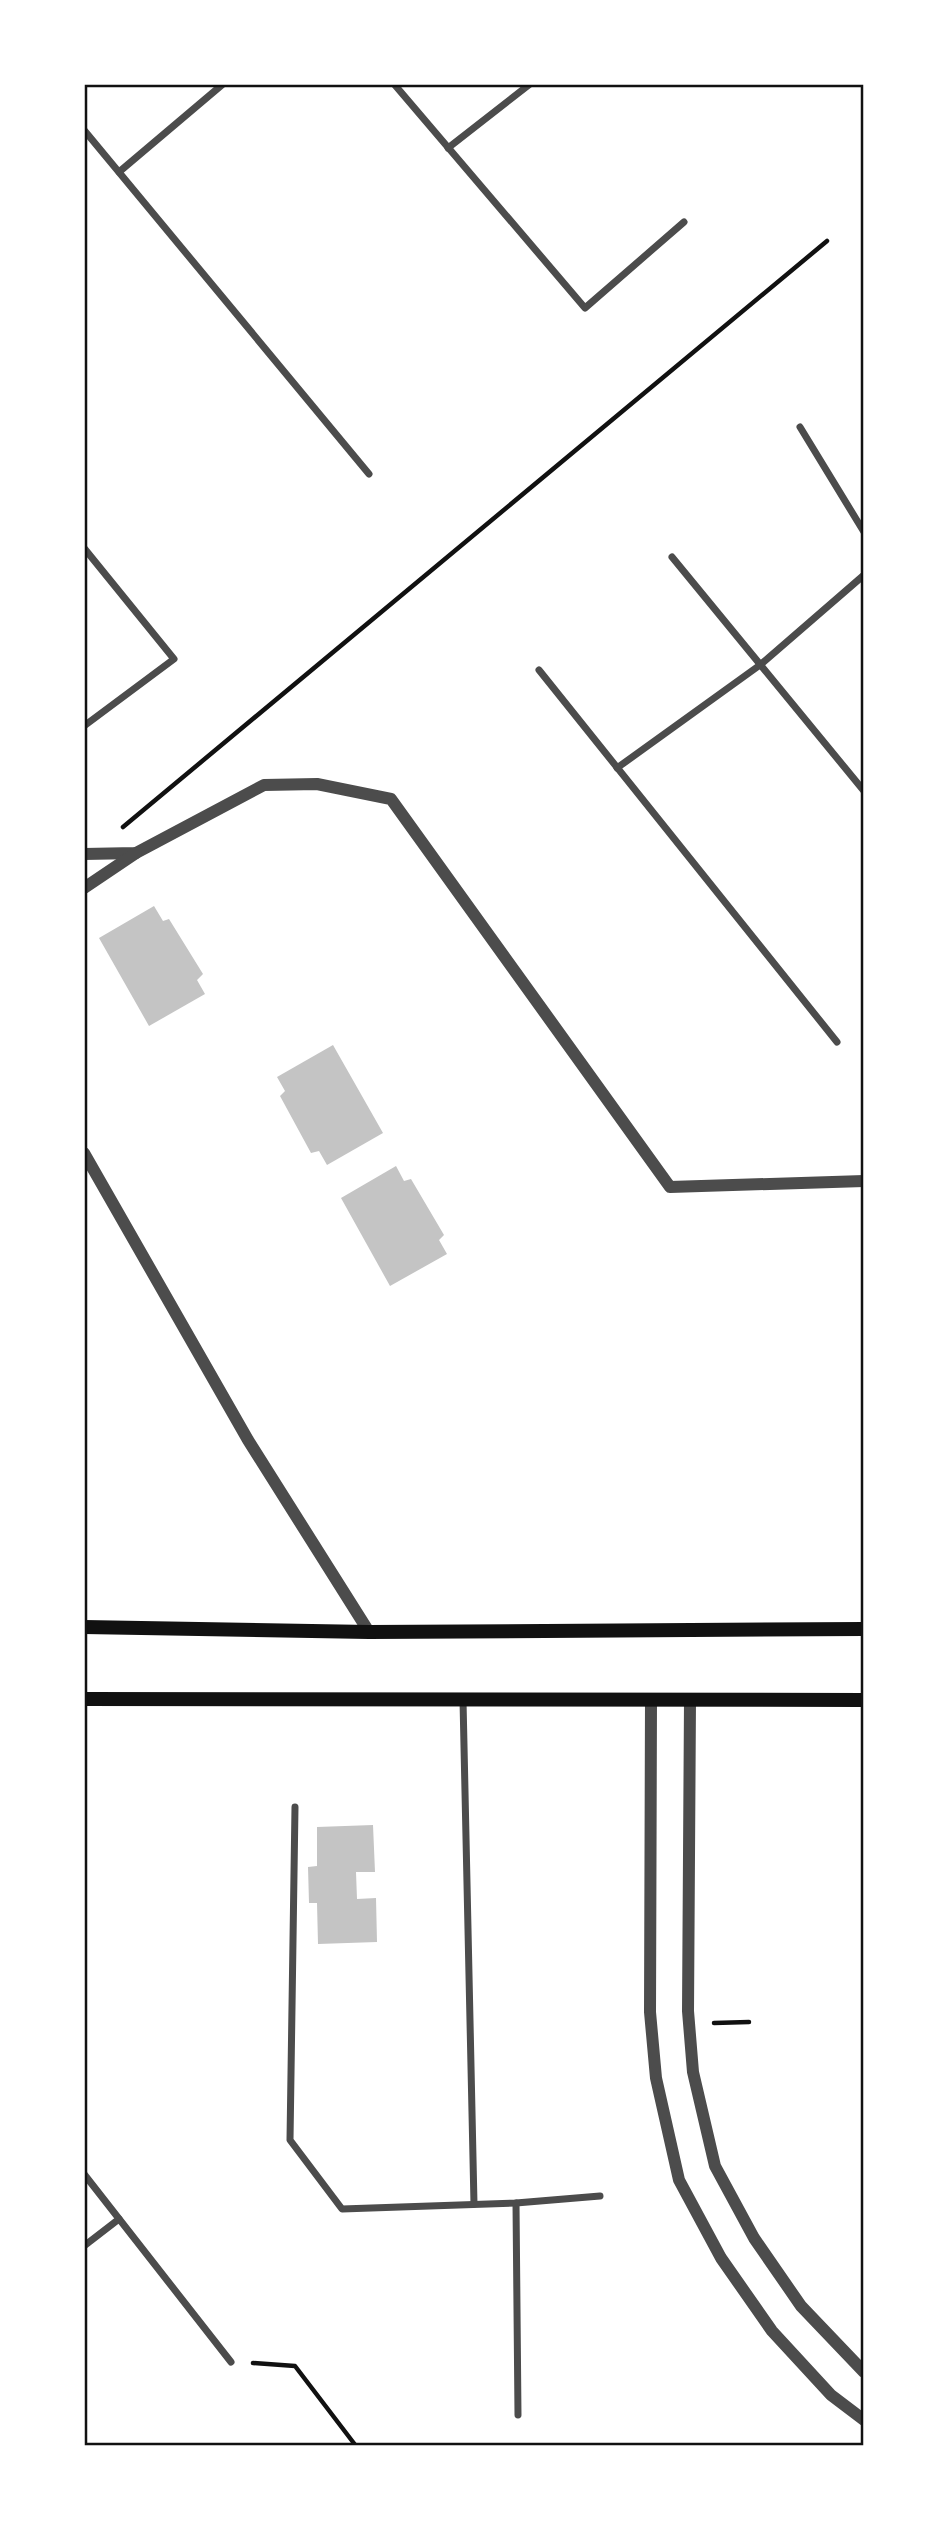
<svg xmlns="http://www.w3.org/2000/svg" width="948" height="2530" viewBox="0 0 948 2530" font-family="'Exo 2',sans-serif">
<style>
.building{fill:#c4c4c4}
.lines{fill:none;stroke-linecap:round;stroke-linejoin:round}
.path{stroke:#111;stroke-width:4.5}
.minor{stroke:#4c4c4c;stroke-width:7}
.tertiary{stroke:#4c4c4c;stroke-width:12}
.secondary{stroke:#111;stroke-width:14}
.neatline{fill:none;stroke:#111;stroke-width:2.5}
</style>
<rect width="100%" height="100%" fill="#fff"/>
<g class="building">
<path d="M 154,906 L 163,921 L 169,919 L 203,974 L 197,980 L 205,994 L 149,1026 L 99,938 Z"/>
<path d="M 333,1045 L 383,1133 L 327,1165 L 319,1151 L 311,1153 L 280,1096 L 285,1091 L 277,1077 Z"/>
<path d="M 396,1166 L 404,1181 L 411,1179 L 444,1235 L 439,1240 L 447,1254 L 390,1286 L 341,1198 Z"/>
<path d="M 373,1825 L 375,1872 L 356,1872 L 357,1899 L 376,1898 L 377,1942 L 318,1944 L 317,1903 L 309,1903 L 308,1867 L 317,1866 L 317,1827 Z"/>
</g>
<g class="lines">
<g class="path">
<path d="M 123,827 L 827,241"/>
<path d="M 714,2023 L 749,2022"/>
<path d="M 253,2363 L 295,2366 L 356,2446"/>
</g>
<g class="minor">
<path d="M 394,84 L 585,308 L 684,222"/>
<path d="M 84,130 L 369,474"/>
<path d="M 448,148 L 530,84"/>
<path d="M 119,172 L 223,84"/>
<path d="M 800,427 L 864,532"/>
<path d="M 84,548 L 174,659 L 84,726"/>
<path d="M 672,557 L 864,791"/>
<path d="M 539,670 L 837,1042"/>
<path d="M 617,768 L 760,665 L 864,575"/>
<path d="M 463,1700 L 474,2204"/>
<path d="M 295,1807 L 290,2140 L 342,2209 L 516,2203 L 600,2196"/>
<path d="M 84,2174 L 231,2362"/>
<path d="M 516,2203 L 518,2415"/>
<path d="M 84,2246 L 119,2219"/>
</g>
<g class="tertiary">
<path d="M 84,854 L 136,853 L 264,785 L 317,784 L 391,799 L 670,1187 L 864,1181"/>
<path d="M 84,888 L 136,853"/>
<path d="M 84,1153 L 248,1440 L 369,1632"/>
<path d="M 651,1700 L 650,2012 L 656,2078 L 679,2180 L 721,2258 L 772,2331 L 831,2395 L 864,2420"/>
<path d="M 690,1700 L 688,2011 L 693,2072 L 715,2166 L 754,2238 L 801,2306 L 864,2372"/>
</g>
<g class="secondary">
<path d="M 84,1627 L 369,1632 L 864,1629"/>
<path d="M 84,1699 L 864,1700"/>
</g>
</g>
<rect width="948" height="2530" fill="none" stroke="#ffffff" stroke-width="172"/>
<rect x="86" y="86" width="776" height="2358" class="neatline"/>
</svg>
